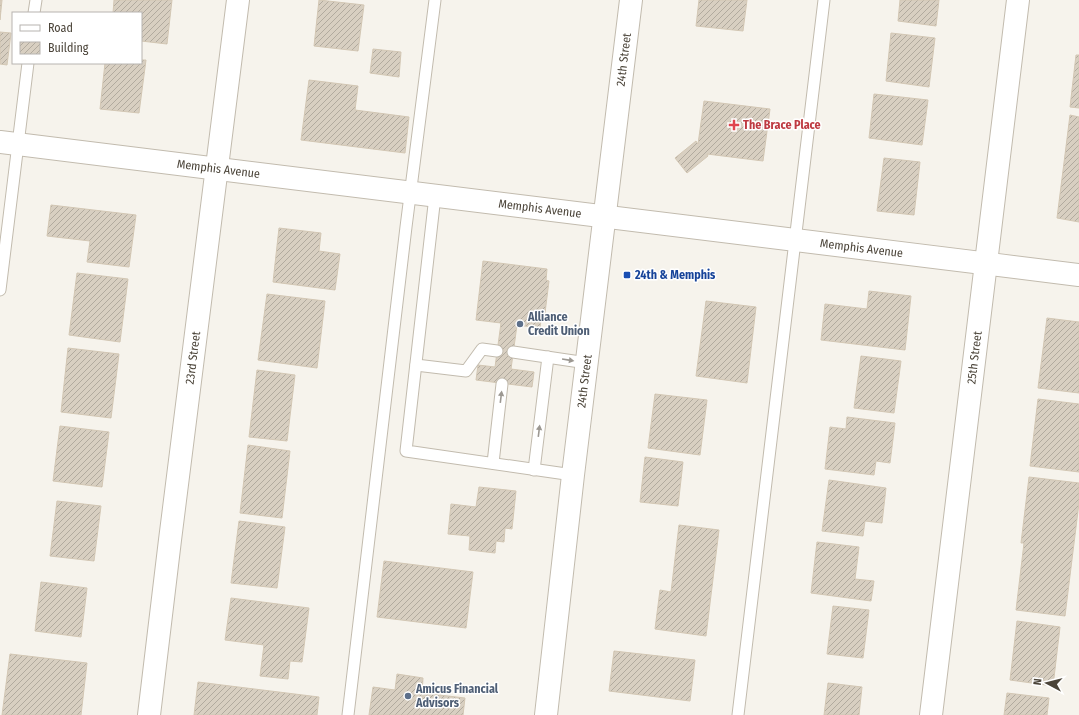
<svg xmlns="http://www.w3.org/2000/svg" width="1079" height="715" viewBox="0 0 1079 715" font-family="'Fira Sans Condensed',sans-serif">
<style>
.building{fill:url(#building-hatch);stroke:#d3c7b4}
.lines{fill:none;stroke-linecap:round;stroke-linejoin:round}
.service-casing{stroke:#c2bbae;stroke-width:13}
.minor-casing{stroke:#c2bbae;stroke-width:24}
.tertiary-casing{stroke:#c2bbae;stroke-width:24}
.service{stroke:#fff;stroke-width:11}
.minor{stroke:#fff;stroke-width:22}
.tertiary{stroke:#fff;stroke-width:22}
.oneway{fill:#9c9892}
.health-dot{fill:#e0444e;stroke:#fff;stroke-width:1.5}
.transit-dot{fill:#1a4fb4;stroke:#fff;stroke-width:1.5}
.service-dot{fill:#5c6f8a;stroke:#fff;stroke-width:1.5}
.labels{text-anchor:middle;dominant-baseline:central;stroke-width:3;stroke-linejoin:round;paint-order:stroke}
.street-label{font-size:12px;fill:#4b4439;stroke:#fff}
.health-label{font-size:12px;font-weight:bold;fill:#be3a42;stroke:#fff;text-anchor:start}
.transit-label{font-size:12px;font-weight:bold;fill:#164399;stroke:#fff;text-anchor:start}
.service-label{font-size:12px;font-weight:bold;fill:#4e5e75;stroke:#fff;text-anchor:start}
</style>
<defs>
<pattern id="building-hatch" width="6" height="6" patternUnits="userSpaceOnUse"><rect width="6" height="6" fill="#d8cfc1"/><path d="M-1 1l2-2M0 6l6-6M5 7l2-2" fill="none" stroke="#b1aa9e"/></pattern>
</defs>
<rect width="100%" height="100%" fill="#f6f3ec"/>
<g class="building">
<path d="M 0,0 L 2,0 L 0,20 Z"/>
<path d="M 114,0 L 172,0 L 167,44 L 141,41 L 141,13 L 113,13 Z"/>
<path d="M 319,0 L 364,5 L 358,51 L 314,46 Z"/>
<path d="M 699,0 L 747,0 L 743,31 L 696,26 Z"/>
<path d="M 900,0 L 939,0 L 936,26 L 898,21 Z"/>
<path d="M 0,32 L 11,33 L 7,65 L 0,64 Z"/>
<path d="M 891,33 L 935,38 L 929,87 L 886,81 Z"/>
<path d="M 373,49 L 401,52 L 399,77 L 370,73 Z"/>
<path d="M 1076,55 L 1079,55 L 1079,108 L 1070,107 Z"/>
<path d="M 141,60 L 146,60 L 139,113 L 100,109 L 105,63 L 141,63 Z"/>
<path d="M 309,80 L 358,86 L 355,110 L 409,117 L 405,153 L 301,140 Z"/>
<path d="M 874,94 L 928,100 L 922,145 L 869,138 Z"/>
<path d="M 704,101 L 770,109 L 763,161 L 707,154 L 708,156 L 687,173 L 675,158 L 696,141 L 698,144 Z"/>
<path d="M 1070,115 L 1079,117 L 1079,222 L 1057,218 Z"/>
<path d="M 884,158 L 920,162 L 914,215 L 877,211 Z"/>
<path d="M 51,205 L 136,215 L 129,267 L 87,262 L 90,241 L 47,236 Z"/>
<path d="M 279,228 L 321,233 L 319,251 L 340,254 L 335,290 L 273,282 Z"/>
<path d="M 483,261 L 547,269 L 546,280 L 549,281 L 545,313 L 542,312 L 540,328 L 517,325 L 511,369 L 534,372 L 532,387 L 476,380 L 478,365 L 495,367 L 501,323 L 476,320 Z"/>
<path d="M 77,273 L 128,279 L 120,342 L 69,335 Z"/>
<path d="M 869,291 L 911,296 L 905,350 L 821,340 L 825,304 L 867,309 Z"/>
<path d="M 267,294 L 325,301 L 317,368 L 258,360 Z"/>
<path d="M 706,301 L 756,307 L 747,383 L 696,376 Z"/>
<path d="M 1047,318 L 1079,322 L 1079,393 L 1038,388 Z"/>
<path d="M 68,348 L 119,354 L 111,418 L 61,412 Z"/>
<path d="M 861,356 L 901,361 L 894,413 L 854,408 Z"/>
<path d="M 257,370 L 295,375 L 287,441 L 249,437 Z"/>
<path d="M 655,394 L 707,400 L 700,455 L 648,448 Z"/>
<path d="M 1038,399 L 1079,404 L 1079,472 L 1030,466 Z"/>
<path d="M 847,417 L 895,423 L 890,463 L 876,461 L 874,475 L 825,469 L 830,427 L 846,429 Z"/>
<path d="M 60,426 L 109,432 L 102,487 L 53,481 Z"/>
<path d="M 248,445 L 290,451 L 282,518 L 240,513 Z"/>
<path d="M 645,457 L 683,462 L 678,506 L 640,502 Z"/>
<path d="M 1029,477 L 1079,483 L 1079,503 L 1065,616 L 1016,610 L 1024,543 L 1021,543 Z"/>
<path d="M 829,480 L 886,488 L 882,523 L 865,521 L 863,536 L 822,531 Z"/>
<path d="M 479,487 L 516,491 L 512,529 L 505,528 L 504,542 L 496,541 L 495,553 L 469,550 L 470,536 L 448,534 L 451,504 L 476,507 Z"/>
<path d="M 57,501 L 101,506 L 94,561 L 50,556 Z"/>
<path d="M 239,521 L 285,527 L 277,588 L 231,583 Z"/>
<path d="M 679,525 L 719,530 L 706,636 L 655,629 L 660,590 L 671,592 Z"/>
<path d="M 817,542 L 859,547 L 855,579 L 874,581 L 871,601 L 811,593 Z"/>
<path d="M 384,561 L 473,572 L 466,628 L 377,617 Z"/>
<path d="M 41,582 L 87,588 L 81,637 L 35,631 Z"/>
<path d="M 231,598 L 309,608 L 302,662 L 290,661 L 288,679 L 260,676 L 264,645 L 225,640 Z"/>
<path d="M 833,606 L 869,610 L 863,658 L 827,654 Z"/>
<path d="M 1017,621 L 1060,627 L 1053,686 L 1010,680 Z"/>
<path d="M 614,651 L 695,660 L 690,701 L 609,691 Z"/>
<path d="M 10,654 L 87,663 L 81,715 L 2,715 Z"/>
<path d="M 397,674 L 423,678 L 422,693 L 465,698 L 463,715 L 369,715 L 373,687 L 395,690 Z"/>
<path d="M 198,682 L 319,697 L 317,715 L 194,715 Z"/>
<path d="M 828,683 L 862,687 L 859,715 L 824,715 Z"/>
<path d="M 1007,693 L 1049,698 L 1047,715 L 1004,715 Z"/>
</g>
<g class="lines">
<g class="service-casing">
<g id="service">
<path d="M 34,13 L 36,0"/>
<path d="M 435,196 L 406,451 L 573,475"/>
<path d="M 0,290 L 28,63"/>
<path d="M 513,352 L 587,363"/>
<path d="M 416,365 L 466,371 L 482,349 L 497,351"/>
<path d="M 493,463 L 502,384"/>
<path d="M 534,470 L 548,357"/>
<path d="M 348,715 L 406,227 L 435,0"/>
<path d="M 738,715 L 824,0"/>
</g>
</g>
<g class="minor-casing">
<g id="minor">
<path id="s1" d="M 149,715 L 170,540 L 238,0"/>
<path id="s2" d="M 931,715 L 1018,0"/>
</g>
</g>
<g class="tertiary-casing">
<g id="tertiary">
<path id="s3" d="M 0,142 L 1079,275"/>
<path id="s4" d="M 546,715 L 573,475 L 631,0"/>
</g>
</g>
<use href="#service" class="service"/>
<use href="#minor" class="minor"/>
<use href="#tertiary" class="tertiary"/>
</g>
<defs><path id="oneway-solid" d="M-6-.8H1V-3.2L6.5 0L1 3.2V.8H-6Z"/></defs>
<g class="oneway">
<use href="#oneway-solid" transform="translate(568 360) rotate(9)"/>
<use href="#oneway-solid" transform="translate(501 397) rotate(-83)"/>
<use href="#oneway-solid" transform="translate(539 431) rotate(-83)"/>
</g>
<path class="health-dot" d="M732 119h4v4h4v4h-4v4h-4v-4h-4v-4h4z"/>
<rect class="transit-dot" x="623" y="271" width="8" height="8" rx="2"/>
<g class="service-dot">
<circle cx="520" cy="324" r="4"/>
<circle cx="408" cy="696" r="4"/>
</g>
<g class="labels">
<g class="street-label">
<text stroke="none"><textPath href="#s4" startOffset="660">24th Street</textPath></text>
<text stroke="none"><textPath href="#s3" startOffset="220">Memphis Avenue</textPath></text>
<text stroke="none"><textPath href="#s3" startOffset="544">Memphis Avenue</textPath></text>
<text stroke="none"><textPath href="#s3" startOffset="868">Memphis Avenue</textPath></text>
<text stroke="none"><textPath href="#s1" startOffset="360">23rd Street</textPath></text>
<text stroke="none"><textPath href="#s2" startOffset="360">25th Street</textPath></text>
<text stroke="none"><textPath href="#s4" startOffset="336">24th Street</textPath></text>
</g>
<g class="health-label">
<text x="743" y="125">The Brace Place</text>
</g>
<g class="transit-label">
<text x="635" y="275">24th &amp; Memphis</text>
</g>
<g class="service-label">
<text x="528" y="317">Alliance<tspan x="528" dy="14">Credit Union</tspan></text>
<text x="416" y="689">Amicus Financial<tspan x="416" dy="14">Advisors</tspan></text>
</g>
</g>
<rect x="12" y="12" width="130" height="52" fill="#ffffff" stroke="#b7b4b0"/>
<rect x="20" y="25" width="20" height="6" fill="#ffffff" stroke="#b7b4b0"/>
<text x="48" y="32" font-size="12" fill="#4b4439">Road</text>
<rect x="20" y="42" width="20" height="12" fill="url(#building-hatch)" stroke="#b7b4b0"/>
<text x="48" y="52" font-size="12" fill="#4b4439">Building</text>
<g transform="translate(1047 683) rotate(277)" stroke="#ffffff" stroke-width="3" paint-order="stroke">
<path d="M0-3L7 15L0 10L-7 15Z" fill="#4b4439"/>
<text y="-6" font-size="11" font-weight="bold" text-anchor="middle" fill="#4b4439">N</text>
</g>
</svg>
